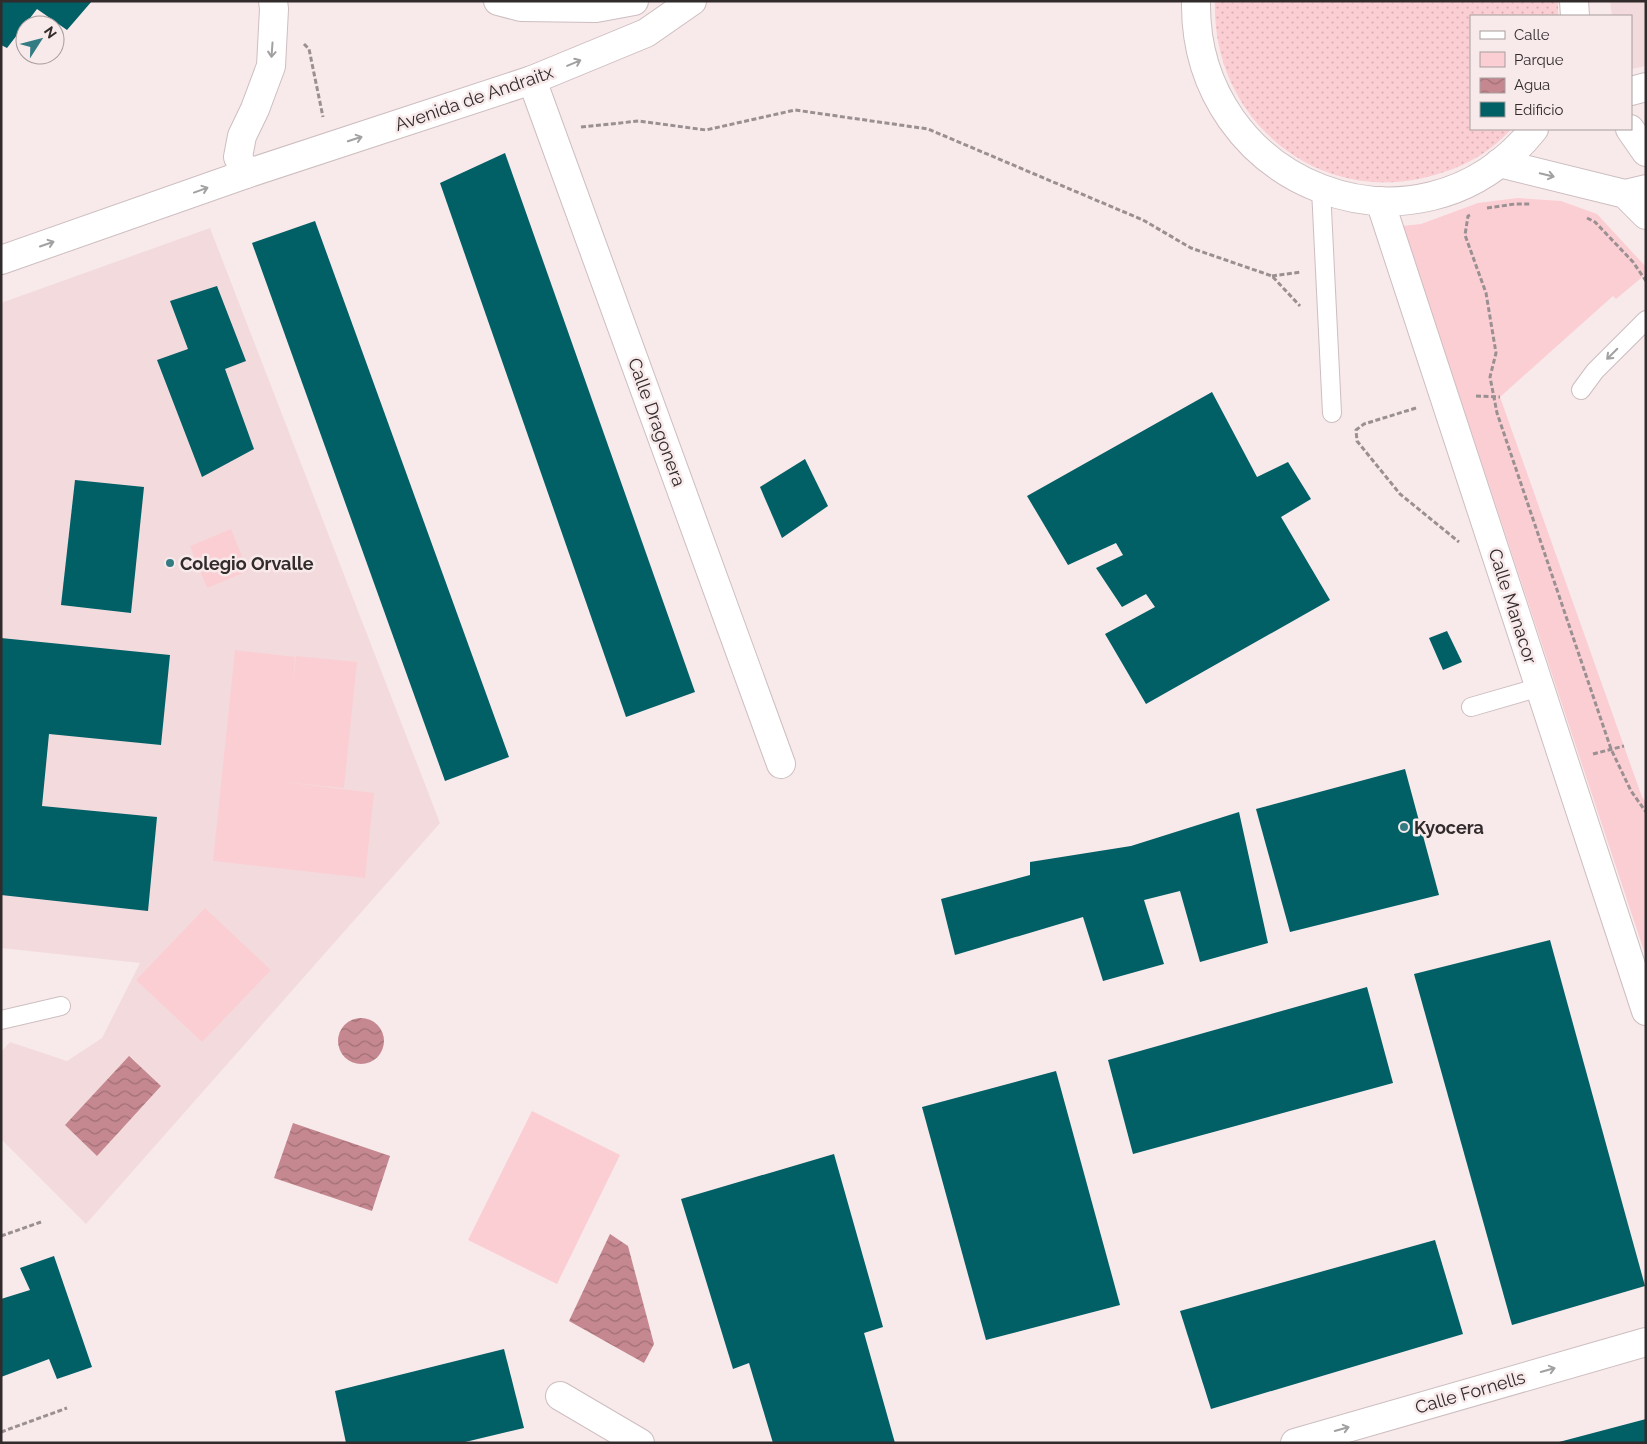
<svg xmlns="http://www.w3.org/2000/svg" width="1647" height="1444" viewBox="0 0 1647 1444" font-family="Raleway,sans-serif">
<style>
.built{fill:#f3dbdd}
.grass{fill:url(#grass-dots)}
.park{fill:#fbced3}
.water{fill:url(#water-waves)}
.building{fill:#015f66}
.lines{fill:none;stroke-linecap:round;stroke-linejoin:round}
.service-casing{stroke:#cdbec0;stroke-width:20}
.minor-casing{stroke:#cdbec0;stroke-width:30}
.secondary-casing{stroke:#cdbec0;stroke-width:30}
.path{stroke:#9b9091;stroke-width:3;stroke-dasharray:5 2.5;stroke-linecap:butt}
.service{stroke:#fff;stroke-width:18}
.minor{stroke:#fff;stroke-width:28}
.secondary{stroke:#fff;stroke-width:28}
.oneway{stroke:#a2a0a0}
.poi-dot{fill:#347c83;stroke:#f8e9ea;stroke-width:2}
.labels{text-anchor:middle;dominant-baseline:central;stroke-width:5;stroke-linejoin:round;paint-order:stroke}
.street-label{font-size:18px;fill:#312b2c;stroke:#f8e9ea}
.poi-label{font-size:18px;font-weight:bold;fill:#312b2c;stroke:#f8e9ea;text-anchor:start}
</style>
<defs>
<pattern id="grass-dots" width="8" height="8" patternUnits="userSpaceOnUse" patternTransform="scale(1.25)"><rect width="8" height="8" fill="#fbced3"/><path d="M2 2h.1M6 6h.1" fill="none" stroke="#d8b1b5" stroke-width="1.8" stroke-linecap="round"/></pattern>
<pattern id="water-waves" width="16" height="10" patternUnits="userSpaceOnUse" patternTransform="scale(1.25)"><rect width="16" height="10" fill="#c58890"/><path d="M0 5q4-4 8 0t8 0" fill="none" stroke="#a16f76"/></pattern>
</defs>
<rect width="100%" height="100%" fill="#f8e9ea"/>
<g class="built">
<path d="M 1610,1 L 1646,1 L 1646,66 L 1631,69 L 1631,16 L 1612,16 Z"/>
<path d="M 210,228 L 440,823 L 86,1224 L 1,1139 L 1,1052 L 10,1042 L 67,1061 L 102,1038 L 140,963 L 1,948 L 1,303 Z"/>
</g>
<path class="grass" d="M 1215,1 L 1558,1 L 1558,16 L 1471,16 L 1471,129 L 1511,129 C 1493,150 1468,165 1441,173 C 1324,212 1211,123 1215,1 Z"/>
<g class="park">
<path d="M 1518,198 L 1561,201 L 1597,214 L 1646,267 L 1646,274 L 1616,299 L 1613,296 L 1500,397 L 1642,797 L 1646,802 L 1646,957 L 1403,226 L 1421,224 L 1478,203 Z"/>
<path d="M 231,529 L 248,571 L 207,588 L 190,546 Z"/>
<path d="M 235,650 L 295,657 L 293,685 L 296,656 L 357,662 L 344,788 L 283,782 L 374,793 L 365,878 L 213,861 Z"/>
<path d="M 205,908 L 271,970 L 202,1042 L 136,980 Z"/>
<path d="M 532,1111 L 620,1155 L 557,1284 L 468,1240 Z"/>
</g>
<g class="water">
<circle cx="361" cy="1041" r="23"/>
<path d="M 129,1056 L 161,1086 L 97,1156 L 65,1125 Z"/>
<path d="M 293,1123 L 390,1156 L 372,1211 L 274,1178 Z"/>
<path d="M 610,1234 L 628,1246 L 654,1344 L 644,1363 L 569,1321 Z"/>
</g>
<g class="building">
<path d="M 1,1 L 92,1 L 67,30 L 37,9 L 7,48 L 1,45 Z"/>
<path d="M 505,153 L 695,692 L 626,717 L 440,183 Z"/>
<path d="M 315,221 L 509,757 L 445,781 L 252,243 Z"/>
<path d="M 217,286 L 246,361 L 225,369 L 254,449 L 202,477 L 157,360 L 188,349 L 170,301 Z"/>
<path d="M 1212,392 L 1257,477 L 1288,462 L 1311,499 L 1281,517 L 1330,600 L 1146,704 L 1105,634 L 1155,607 L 1146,594 L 1122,607 L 1096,568 L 1123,555 L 1116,543 L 1068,565 L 1027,496 Z"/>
<path d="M 805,459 L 828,506 L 782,538 L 760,487 Z"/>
<path d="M 75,480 L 144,487 L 131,613 L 61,605 Z"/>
<path d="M 1447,631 L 1462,662 L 1443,670 L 1429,638 Z"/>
<path d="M 1,638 L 170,655 L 161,745 L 49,734 L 42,806 L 157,817 L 148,911 L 1,895 Z"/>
<path d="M 1405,769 L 1439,895 L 1290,932 L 1256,809 Z"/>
<path d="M 1239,812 L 1268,943 L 1200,962 L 1180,891 L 1144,900 L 1164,964 L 1103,981 L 1083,917 L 955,955 L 941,899 L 1030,875 L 1030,862 L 1131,846 Z"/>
<path d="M 1550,940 L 1645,1286 L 1512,1325 L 1414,974 Z"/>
<path d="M 1367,987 L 1393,1083 L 1133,1154 L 1108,1060 Z"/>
<path d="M 1056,1071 L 1120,1305 L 986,1340 L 922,1107 Z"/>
<path d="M 834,1154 L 883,1327 L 864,1333 L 895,1443 L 773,1443 L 749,1363 L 733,1369 L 681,1199 Z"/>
<path d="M 1435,1240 L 1463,1334 L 1211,1409 L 1180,1311 Z"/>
<path d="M 54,1256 L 92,1367 L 57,1379 L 49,1359 L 1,1377 L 1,1299 L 30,1290 L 20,1268 Z"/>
<path d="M 504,1349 L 524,1428 L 461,1443 L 346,1443 L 335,1391 Z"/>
<path d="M 1646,1419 L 1646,1443 L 1559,1443 L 1559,1442 Z"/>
</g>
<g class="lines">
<g class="service-casing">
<g id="service">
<path d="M 1321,189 L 1332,413"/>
<path d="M 1581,390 L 1595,371 L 1646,320"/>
<path d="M 1471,707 L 1540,687"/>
<path d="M 1,1020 L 61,1006"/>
</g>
</g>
<g class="minor-casing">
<g id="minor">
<path d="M 532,80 L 781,764"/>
<path d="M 1631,91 L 1646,87"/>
<path d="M 246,174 L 238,157 L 242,136 L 255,109 L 271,66 L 274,9 L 273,1"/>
<path d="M 1625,194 L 1646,189"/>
<path d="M 1380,201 L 1646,1011"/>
<path d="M 1,260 L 246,174 L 532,80 L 646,33 L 692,1"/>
<path d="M 560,1396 L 640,1443"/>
<path d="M 1295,1443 L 1646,1342"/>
</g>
</g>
<g class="secondary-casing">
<g id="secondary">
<path d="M 498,1 L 521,7 L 596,8 L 634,1"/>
<path d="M 1196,1 C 1193,185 1418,274 1534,129"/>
<path d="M 1574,1 L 1575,16"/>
<path d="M 1630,129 L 1646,152"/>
<path d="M 1499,163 L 1625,194 L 1646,215"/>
</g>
</g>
<g class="path">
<path d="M 304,44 L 309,49 L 323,117"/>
<path d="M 581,127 L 639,121 L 706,130 L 795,110 L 928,129 L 1143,220 L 1191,248 L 1272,276 L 1300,306"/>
<path d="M 1487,208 L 1515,204 L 1530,204"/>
<path d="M 1470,215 L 1468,216 L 1465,235 L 1486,293 L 1496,353 L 1490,377 L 1497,413 L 1611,749 L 1631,791 L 1646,812"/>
<path d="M 1587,218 L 1595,222 L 1633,262 L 1646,281"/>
<path d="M 1272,276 L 1301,272"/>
<path d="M 1476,396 L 1500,397"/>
<path d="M 1416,408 L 1364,424 L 1356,430 L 1357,441 L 1400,494 L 1459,542"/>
<path d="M 1593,754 L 1624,746"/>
<path d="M 1,1236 L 41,1222"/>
<path d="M 1,1432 L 67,1408"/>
</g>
<use href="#service" class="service"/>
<use href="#minor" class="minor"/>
<use href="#secondary" class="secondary"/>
</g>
<defs><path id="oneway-shaft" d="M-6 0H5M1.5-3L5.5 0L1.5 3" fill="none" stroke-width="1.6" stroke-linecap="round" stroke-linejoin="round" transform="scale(1.25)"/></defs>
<g class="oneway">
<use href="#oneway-shaft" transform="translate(272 50) rotate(94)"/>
<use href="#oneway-shaft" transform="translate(574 63) rotate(-23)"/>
<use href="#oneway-shaft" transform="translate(355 139) rotate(-18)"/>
<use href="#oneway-shaft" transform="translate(1547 175) rotate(14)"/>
<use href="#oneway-shaft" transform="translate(201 190) rotate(-20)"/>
<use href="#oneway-shaft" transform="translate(47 244) rotate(-19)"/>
<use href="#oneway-shaft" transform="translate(1612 354) rotate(135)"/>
<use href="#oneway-shaft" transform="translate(1548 1370) rotate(-16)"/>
<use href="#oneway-shaft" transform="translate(1342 1429) rotate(-16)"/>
</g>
<g class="poi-dot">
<circle cx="170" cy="563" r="5"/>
<circle cx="1404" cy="827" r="5"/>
</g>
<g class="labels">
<g class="street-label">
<text transform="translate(474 98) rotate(-19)">Avenida de Andraitx</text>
<text transform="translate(657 422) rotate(70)">Calle Dragonera</text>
<text transform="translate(1513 606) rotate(72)">Calle Manacor</text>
<text transform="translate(1470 1392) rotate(-16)">Calle Fornells</text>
</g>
<g class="poi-label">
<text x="180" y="563">Colegio Orvalle</text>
<text x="1414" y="827">Kyocera</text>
</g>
</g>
<rect width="1647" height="1444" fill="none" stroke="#312b2c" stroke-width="5"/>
<rect x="1470" y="15" width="162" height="115" fill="#f8e9ea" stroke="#a89d9e"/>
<rect x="1480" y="31" width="25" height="8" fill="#ffffff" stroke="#a89d9e"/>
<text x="1514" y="40" font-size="15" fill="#312b2c">Calle</text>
<rect x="1480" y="52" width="25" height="15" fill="#fbced3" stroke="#a89d9e"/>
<text x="1514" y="65" font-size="15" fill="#312b2c">Parque</text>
<rect x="1480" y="78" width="25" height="15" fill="url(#water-waves)" stroke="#a89d9e"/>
<text x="1514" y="90" font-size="15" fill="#312b2c">Agua</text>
<rect x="1480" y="102" width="25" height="15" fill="#015f66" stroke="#a89d9e"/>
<text x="1514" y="115" font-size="15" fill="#312b2c">Edificio</text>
<g transform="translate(40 40) rotate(54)"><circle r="24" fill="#f8e9ea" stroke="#a89d9e"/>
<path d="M0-4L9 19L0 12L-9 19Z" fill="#347c83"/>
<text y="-8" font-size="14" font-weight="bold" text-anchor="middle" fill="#312b2c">N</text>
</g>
</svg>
